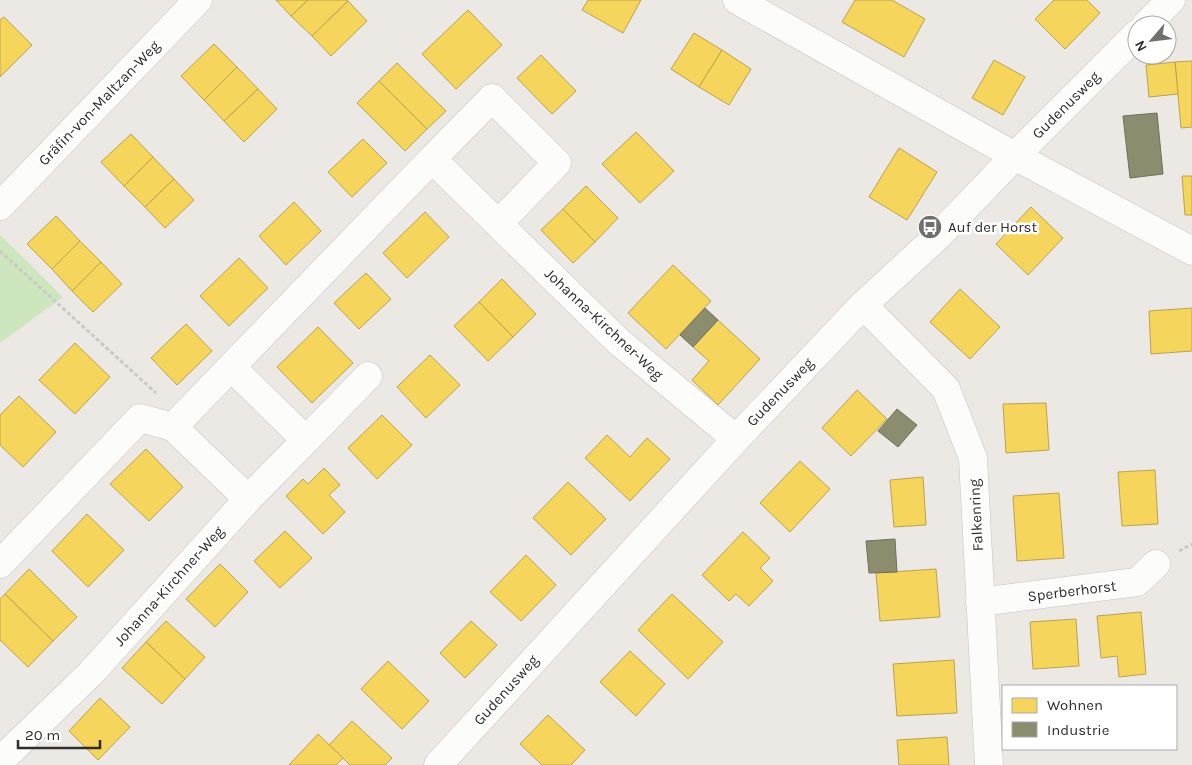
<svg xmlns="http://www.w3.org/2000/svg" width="1192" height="765" viewBox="0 0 1192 765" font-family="Karla,sans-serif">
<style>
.green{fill:#cee6be}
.homes{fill:#f6d55c;stroke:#baa34e}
.industry{fill:#8c8c6e;stroke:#70705b}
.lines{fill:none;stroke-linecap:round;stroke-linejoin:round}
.minor-casing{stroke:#c5c4c5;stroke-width:29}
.path{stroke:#c9c9c8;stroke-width:3;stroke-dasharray:4 2.5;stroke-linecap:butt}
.minor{stroke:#fcfcfb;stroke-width:28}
.labels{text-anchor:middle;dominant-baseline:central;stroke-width:5;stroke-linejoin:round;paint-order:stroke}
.street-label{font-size:15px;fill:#2e2e2e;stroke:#fff}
.poi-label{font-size:15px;fill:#2e2e2e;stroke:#fff;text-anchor:start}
</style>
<rect width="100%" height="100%" fill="#ece8e4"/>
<path class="green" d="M 0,235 L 63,297 L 0,343 Z"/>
<g class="homes">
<path d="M 276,0 L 308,0 L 291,16 Z"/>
<path d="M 308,0 L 347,0 L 348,1 L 312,36 L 291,16 Z"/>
<path d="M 588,0 L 641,0 L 623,33 L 582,10 Z"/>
<path d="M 855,0 L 892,0 L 925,19 L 904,57 L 842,22 Z"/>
<path d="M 1054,0 L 1087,0 L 1100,13 L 1065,49 L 1035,19 Z"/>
<path d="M 348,1 L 367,21 L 331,56 L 312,36 Z"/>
<path d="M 468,10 L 502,45 L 456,89 L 422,54 Z"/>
<path d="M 4,17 L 32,45 L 0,77 L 0,20 Z"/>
<path d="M 694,33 L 722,50 L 699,87 L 671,69 Z"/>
<path d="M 214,44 L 237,67 L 204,100 L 181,76 Z"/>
<path d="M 722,50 L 751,69 L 729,105 L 699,87 Z"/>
<path d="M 541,55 L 576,91 L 552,114 L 517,78 Z"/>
<path d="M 994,60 L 1025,77 L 1003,115 L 972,98 Z"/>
<path d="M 1192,61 L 1192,127 L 1181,128 L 1175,62 Z"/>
<path d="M 1175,62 L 1178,94 L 1149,97 L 1146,65 Z"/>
<path d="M 397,63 L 446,111 L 427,129 L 379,81 Z"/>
<path d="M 237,67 L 258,89 L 224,121 L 204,100 Z"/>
<path d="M 379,81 L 427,129 L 405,151 L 357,103 Z"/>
<path d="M 258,89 L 277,109 L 244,142 L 224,121 Z"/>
<path d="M 636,132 L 674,171 L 640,203 L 602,164 Z"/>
<path d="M 131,134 L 153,157 L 124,186 L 101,162 Z"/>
<path d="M 363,139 L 387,163 L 352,197 L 328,172 Z"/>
<path d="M 899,148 L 937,172 L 907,220 L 869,197 Z"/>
<path d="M 153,157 L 174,179 L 145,207 L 124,186 Z"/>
<path d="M 1182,176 L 1192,176 L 1192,215 L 1185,215 Z"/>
<path d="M 174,179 L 194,200 L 165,228 L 145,207 Z"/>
<path d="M 586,186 L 618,218 L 595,242 L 563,209 Z"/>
<path d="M 294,202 L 321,231 L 286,265 L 259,236 Z"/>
<path d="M 1031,207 L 1063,238 L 1028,275 L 996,244 Z"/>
<path d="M 563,209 L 595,242 L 573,263 L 541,230 Z"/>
<path d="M 425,212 L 449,237 L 407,278 L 383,253 Z"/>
<path d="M 56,216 L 80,241 L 52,269 L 27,244 Z"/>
<path d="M 80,241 L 101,262 L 72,291 L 52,269 Z"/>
<path d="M 239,258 L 268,288 L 229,326 L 200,296 Z"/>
<path d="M 101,262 L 122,284 L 93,312 L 72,291 Z"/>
<path d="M 673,265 L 711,301 L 666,349 L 628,313 Z"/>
<path d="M 366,273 L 391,299 L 359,329 L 334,303 Z"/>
<path d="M 502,279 L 536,314 L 513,337 L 479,302 Z"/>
<path d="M 960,289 L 1000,327 L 970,359 L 930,322 Z"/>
<path d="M 479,302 L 513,337 L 488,361 L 454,326 Z"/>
<path d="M 1192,308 L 1192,351 L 1151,354 L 1149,311 Z"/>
<path d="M 718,320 L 760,359 L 718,405 L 692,380 L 709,361 L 693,347 Z"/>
<path d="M 186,324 L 212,351 L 177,385 L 151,358 Z"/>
<path d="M 318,327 L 353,363 L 312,403 L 277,367 Z"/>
<path d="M 75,343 L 110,377 L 75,414 L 39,380 Z"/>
<path d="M 430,355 L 460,385 L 426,418 L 397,387 Z"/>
<path d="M 857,390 L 887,419 L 851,456 L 822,428 Z"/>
<path d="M 19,396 L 56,432 L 23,467 L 0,445 L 0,415 Z"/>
<path d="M 1046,403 L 1049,450 L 1006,453 L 1003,404 Z"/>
<path d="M 382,415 L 412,445 L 377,479 L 348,448 Z"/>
<path d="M 607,435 L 630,457 L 647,438 L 670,459 L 630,501 L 585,458 Z"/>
<path d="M 146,449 L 183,487 L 149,521 L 110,484 Z"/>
<path d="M 800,461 L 830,489 L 790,532 L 760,503 Z"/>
<path d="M 324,468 L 340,485 L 329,495 L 345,512 L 323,534 L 286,496 L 303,479 L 308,484 Z"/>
<path d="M 1155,470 L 1158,524 L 1122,526 L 1118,472 Z"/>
<path d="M 923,477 L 926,525 L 894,527 L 890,480 Z"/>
<path d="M 568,482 L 606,519 L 571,555 L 533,518 Z"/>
<path d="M 1059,493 L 1064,558 L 1017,561 L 1013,496 Z"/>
<path d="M 87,514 L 124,550 L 88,587 L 52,551 Z"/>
<path d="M 285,531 L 312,558 L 280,588 L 254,561 Z"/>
<path d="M 743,532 L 770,558 L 760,568 L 773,581 L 749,606 L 736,594 L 729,601 L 702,575 Z"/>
<path d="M 526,555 L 556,585 L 521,621 L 490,592 Z"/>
<path d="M 220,564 L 248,592 L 215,627 L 186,599 Z"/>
<path d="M 29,569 L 77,617 L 53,641 L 5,594 Z"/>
<path d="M 936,569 L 940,617 L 880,621 L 876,573 Z"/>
<path d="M 5,594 L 53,641 L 28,667 L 0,640 L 0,599 Z"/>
<path d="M 672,594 L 723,642 L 688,679 L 638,630 Z"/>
<path d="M 1141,612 L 1146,674 L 1119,677 L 1117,656 L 1101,658 L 1097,616 Z"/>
<path d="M 1076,619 L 1079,666 L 1033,669 L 1030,622 Z"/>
<path d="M 166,621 L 205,657 L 185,679 L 146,642 Z"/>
<path d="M 471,621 L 497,645 L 465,678 L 440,653 Z"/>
<path d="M 146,642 L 185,679 L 162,704 L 122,668 Z"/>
<path d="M 630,651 L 665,684 L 636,716 L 600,682 Z"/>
<path d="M 954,660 L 957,713 L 897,716 L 893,664 Z"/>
<path d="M 388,661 L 429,701 L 402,729 L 361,689 Z"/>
<path d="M 100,698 L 130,727 L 98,760 L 69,731 Z"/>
<path d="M 548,715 L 585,750 L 571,765 L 542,765 L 520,744 Z"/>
<path d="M 352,721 L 392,758 L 385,765 L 350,765 L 329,745 Z"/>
<path d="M 318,734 L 343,758 L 336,765 L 289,765 Z"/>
<path d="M 947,737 L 949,765 L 899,765 L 897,740 Z"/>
</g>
<g class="industry">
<path d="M 1157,113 L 1163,174 L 1130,178 L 1123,116 Z"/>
<path d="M 705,308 L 718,320 L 693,347 L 680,335 Z"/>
<path d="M 897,409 L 917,425 L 898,447 L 878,431 Z"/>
<path d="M 895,539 L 897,572 L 869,573 L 866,541 Z"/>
</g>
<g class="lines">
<g class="minor-casing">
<g id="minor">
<path d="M 737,0 L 1015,156 L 1192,251"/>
<path d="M 1146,25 L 1171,0"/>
<path d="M 0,206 L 198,0"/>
<path d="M 498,224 L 557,163 L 492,98 L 432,159 L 618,341 L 736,439"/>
<path d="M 863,305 L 946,389 L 973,458 L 989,765"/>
<path d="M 231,367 L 432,159"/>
<path d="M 306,440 L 368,376"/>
<path d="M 0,564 L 140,418 L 173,427"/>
<path d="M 980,602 L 1137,582 L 1156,564"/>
<path d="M 0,761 L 91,673 L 248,499 L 306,440 L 231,367 L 173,427 L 248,499"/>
<path d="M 438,765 L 736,439 L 863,305 L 938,236 L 1015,156 L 1137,34"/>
</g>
</g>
<g class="path">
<path d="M 0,251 L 156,393"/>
<path d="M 1179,551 L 1192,544"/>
</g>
<use href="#minor" class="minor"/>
</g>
<defs>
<g id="bus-disc" transform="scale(1.25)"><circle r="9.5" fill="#706f6e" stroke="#fff"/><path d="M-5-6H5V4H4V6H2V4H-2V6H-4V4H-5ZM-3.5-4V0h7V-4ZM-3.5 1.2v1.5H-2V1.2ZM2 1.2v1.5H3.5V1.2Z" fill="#fff"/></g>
</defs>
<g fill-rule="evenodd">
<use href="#bus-disc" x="930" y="227"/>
</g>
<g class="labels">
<g class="street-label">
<text transform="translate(99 103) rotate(-46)">Gräfin-von-Maltzan-Weg</text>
<text transform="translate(1066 105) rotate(-45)">Gudenusweg</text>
<text transform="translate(604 324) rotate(43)">Johanna-Kirchner-Weg</text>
<text transform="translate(780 392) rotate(-46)">Gudenusweg</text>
<text transform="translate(976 515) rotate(-93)">Falkenring</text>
<text transform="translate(169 586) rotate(-48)">Johanna-Kirchner-Weg</text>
<text transform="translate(1072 591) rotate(-7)">Sperberhorst</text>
<text transform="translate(506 690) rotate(-48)">Gudenusweg</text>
</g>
<g class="poi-label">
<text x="948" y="227">Auf der Horst</text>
</g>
</g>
<rect x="1002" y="685" width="175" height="65" fill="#ffffff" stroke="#ababab"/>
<rect x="1012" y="698" width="25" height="15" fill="#f6d55c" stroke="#ababab"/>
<text x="1047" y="710" font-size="15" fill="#2e2e2e">Wohnen</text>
<rect x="1012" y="722" width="25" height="15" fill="#8c8c6e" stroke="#ababab"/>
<text x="1047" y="735" font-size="15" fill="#2e2e2e">Industrie</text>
<g transform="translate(1152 40) rotate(242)"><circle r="24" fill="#ffffff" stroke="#ababab"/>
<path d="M0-4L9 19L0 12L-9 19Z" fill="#706f6e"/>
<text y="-8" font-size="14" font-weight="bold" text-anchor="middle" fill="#2e2e2e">N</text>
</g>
<path d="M18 740v8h82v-8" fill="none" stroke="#2e2e2e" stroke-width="2.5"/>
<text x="25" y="740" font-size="15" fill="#2e2e2e" stroke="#ffffff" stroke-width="4" paint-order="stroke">20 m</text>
</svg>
